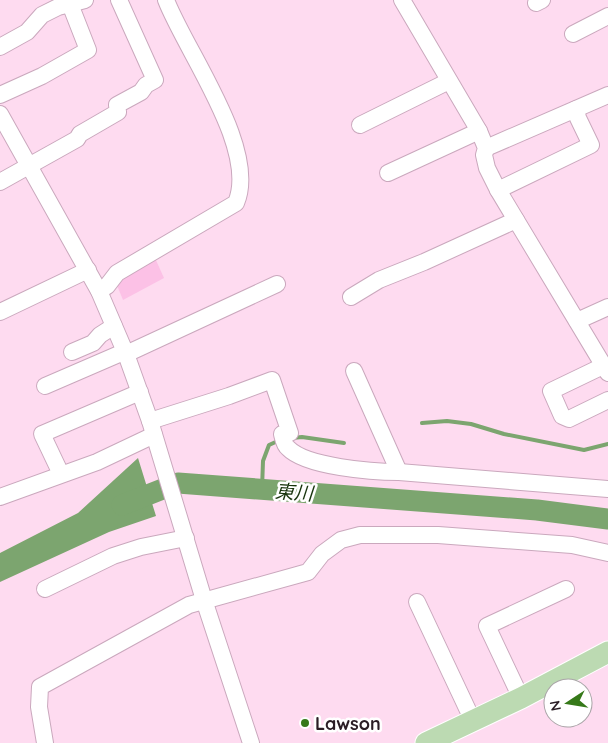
<svg xmlns="http://www.w3.org/2000/svg" width="608" height="743" viewBox="0 0 608 743" font-family="Quicksand,'Noto Sans JP',sans-serif">
<style>
.green{fill:#fcc1e6}
.water{fill:#7ca56f}
.lines{fill:none;stroke-linecap:round;stroke-linejoin:round}
.stream{stroke:#7ca56f;stroke-width:4}
.river{stroke:#7ca56f;stroke-width:21}
.minor-casing{stroke:#caa8bd;stroke-width:18}
.major-casing{stroke:#fff;stroke-width:23}
.minor{stroke:#fff;stroke-width:16}
.major{stroke:#bcdab2;stroke-width:21}
.poi-dot{fill:#367919;stroke:#fff;stroke-width:2}
.labels{text-anchor:middle;dominant-baseline:central;stroke-width:5;stroke-linejoin:round;paint-order:stroke}
.poi-label{font-size:18px;font-weight:bold;fill:#2a1d25;stroke:#fff;text-anchor:start}
.water-label{font-size:19px;font-style:italic;fill:#17330c;stroke:#fff}
</style>
<rect width="100%" height="100%" fill="#fedbf0"/>
<path class="green" d="M 155,258 L 164,278 L 123,300 L 116,283 L 127,273 Z"/>
<path class="water" d="M 138,458 L 156,516 L 109,532 L 0,582 L 0,553 L 78,513 Z"/>
<g class="lines">
<g class="stream">
<path d="M 422,423 L 447,421 L 471,424 L 504,434 L 584,450 L 608,444"/>
<path d="M 292,438 L 302,437 L 344,443"/>
<path d="M 262,489 L 263,461 L 269,445 L 280,440"/>
</g>
<path class="river" d="M 122,505 L 178,483 L 537,510 L 608,519"/>
<g class="minor-casing">
<g id="minor">
<path d="M 402,0 L 479,131 L 486,148 L 484,155 L 487,168 L 498,190 L 608,373"/>
<path d="M 536,3 L 542,0"/>
<path d="M 573,34 L 608,16"/>
<path d="M 0,47 L 27,32 L 42,15 L 58,7 L 85,0"/>
<path d="M 0,95 L 42,76 L 88,50 L 70,4"/>
<path d="M 0,114 L 99,291 L 126,354 L 150,421 L 204,600 L 251,743"/>
<path d="M 360,125 L 449,81"/>
<path d="M 486,148 L 608,95"/>
<path d="M 388,173 L 479,131"/>
<path d="M 0,182 L 77,139 L 80,134 L 118,112 L 117,105 L 141,92 L 146,85 L 155,80 L 119,0"/>
<path d="M 498,190 L 591,145 L 578,118 L 576,109"/>
<path d="M 99,291 L 107,286 L 117,273 L 236,203 C 259,149 186,52 166,0"/>
<path d="M 351,297 L 379,280 L 424,262 L 516,220"/>
<path d="M 0,312 L 88,270"/>
<path d="M 577,321 L 608,307"/>
<path d="M 72,352 L 93,343 L 100,335 L 114,326"/>
<path d="M 126,354 L 277,284"/>
<path d="M 603,366 L 551,391 L 562,416 L 569,419 L 608,400"/>
<path d="M 354,371 L 399,472"/>
<path d="M 45,386 L 126,351"/>
<path d="M 150,421 L 229,396 L 272,380 L 290,433 L 282,434 C 283,438 284,445 288,448 C 306,467 373,472 399,472 L 608,489"/>
<path d="M 61,474 L 42,434 L 140,392"/>
<path d="M 0,497 L 97,462 L 154,435"/>
<path d="M 45,589 L 113,556 L 141,547 L 186,538"/>
<path d="M 417,602 L 473,721"/>
<path d="M 521,698 L 487,626 L 566,589"/>
<path d="M 45,743 L 39,707 L 40,687 L 189,605 L 308,572 L 322,554 L 341,540 L 360,535 L 438,535 L 572,545 L 608,553"/>
</g>
</g>
<g class="major-casing">
<path id="major" d="M 426,743 L 521,698 L 608,652"/>
</g>
<use href="#minor" class="minor"/>
<use href="#major" class="major"/>
</g>
<circle class="poi-dot" cx="305" cy="723" r="5"/>
<g class="labels">
<g class="poi-label">
<text x="315" y="723">Lawson</text>
</g>
<g class="water-label">
<text transform="translate(294 492) rotate(4)">東川</text>
</g>
</g>
<g transform="translate(568 703) rotate(258)"><circle r="24" fill="#ffffff" stroke="#aaa5a8"/>
<path d="M0-4L9 19L0 12L-9 19Z" fill="#367919"/>
<text y="-8" font-size="14" font-weight="bold" text-anchor="middle" fill="#2a1d25">N</text>
</g>
</svg>
